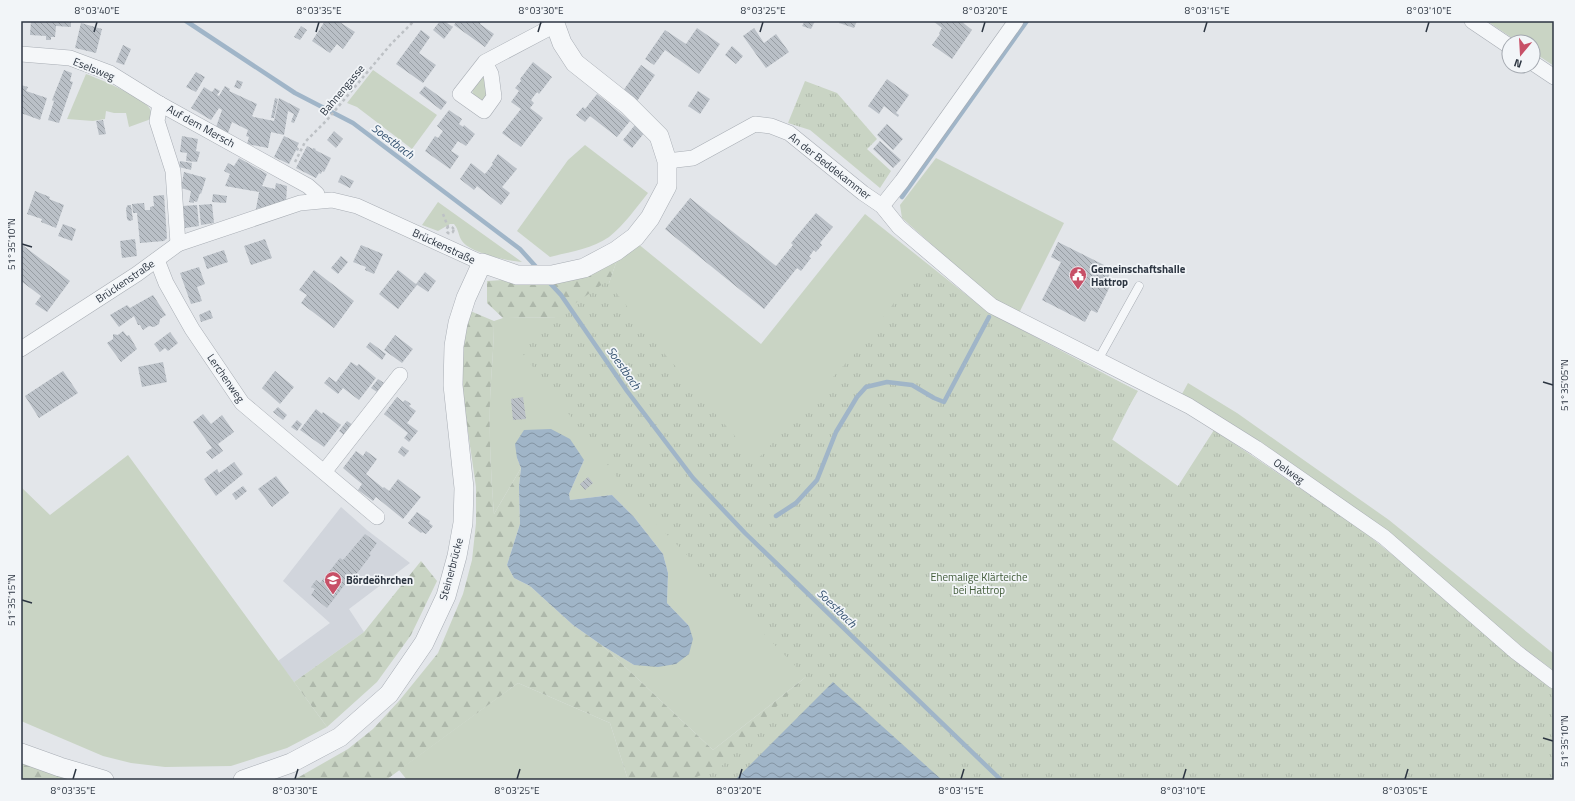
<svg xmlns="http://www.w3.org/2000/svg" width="1575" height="801" viewBox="0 0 1575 801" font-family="'Titillium Web',sans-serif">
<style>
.built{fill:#d1d5dc}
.grass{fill:#c9d4c4}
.forest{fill:url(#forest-firs)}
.park{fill:url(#park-tufts)}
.water{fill:url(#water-waves)}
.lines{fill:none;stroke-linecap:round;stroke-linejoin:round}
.stream{stroke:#a0b5c8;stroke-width:4.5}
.building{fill:url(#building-back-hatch)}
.service-casing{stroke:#a8adb4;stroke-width:9}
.minor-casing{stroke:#a8adb4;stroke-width:16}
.tertiary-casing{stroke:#a8adb4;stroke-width:20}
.path{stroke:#bdc1c5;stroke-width:2.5;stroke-dasharray:3 3;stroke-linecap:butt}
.service{stroke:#f5f7f9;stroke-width:8}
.minor{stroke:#f5f7f9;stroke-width:15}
.tertiary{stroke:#f5f7f9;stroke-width:19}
.ticks{fill:none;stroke:#2c3541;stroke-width:1.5}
.labels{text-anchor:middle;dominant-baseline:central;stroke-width:3.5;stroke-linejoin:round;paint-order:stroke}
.street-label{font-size:11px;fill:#2c3541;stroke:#f2f5f8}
.poi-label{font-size:11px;font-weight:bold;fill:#2c3541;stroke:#f2f5f8;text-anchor:start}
.park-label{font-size:11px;fill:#425c3a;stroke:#f2f5f8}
.water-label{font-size:12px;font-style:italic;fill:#385573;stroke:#f2f5f8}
.neatline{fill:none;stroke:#2c3541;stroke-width:1.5}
.ticks-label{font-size:10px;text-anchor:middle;fill:#2c3541}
</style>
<defs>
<pattern id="forest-firs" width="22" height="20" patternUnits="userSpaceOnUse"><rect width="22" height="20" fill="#c9d4c4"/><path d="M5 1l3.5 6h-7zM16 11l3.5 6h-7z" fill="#adb7aa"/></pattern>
<pattern id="park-tufts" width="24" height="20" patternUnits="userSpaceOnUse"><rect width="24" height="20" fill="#c9d4c4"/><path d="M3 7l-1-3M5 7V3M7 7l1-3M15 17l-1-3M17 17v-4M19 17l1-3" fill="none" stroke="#adb7aa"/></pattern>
<pattern id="water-waves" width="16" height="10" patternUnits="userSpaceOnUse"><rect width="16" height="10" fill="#a0b5c8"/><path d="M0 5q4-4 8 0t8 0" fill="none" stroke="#8394a4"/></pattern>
<pattern id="building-back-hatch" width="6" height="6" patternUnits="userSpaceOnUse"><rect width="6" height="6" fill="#bac0c7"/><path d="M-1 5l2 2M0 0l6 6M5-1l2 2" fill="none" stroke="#979da3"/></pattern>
</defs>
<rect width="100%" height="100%" fill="#e3e6ea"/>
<path class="built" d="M 341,507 L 367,530 L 410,563 L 349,609 L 364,632 L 294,682 L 278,661 L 330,623 L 283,581 Z"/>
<g class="grass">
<path d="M 1487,21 L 1554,21 L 1554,66 L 1533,52 L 1533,42 L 1518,42 Z"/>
<path d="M 373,70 L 437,115 L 412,149 L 357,107 L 347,103 Z"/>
<path d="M 86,74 C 100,79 144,98 150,109 C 151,111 151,116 151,119 L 129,127 L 126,113 L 114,113 L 106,111 L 105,119 L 93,121 L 67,119 Z"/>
<path d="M 481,76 L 486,79 L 488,95 L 482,102 L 473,96 L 472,88 Z"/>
<path d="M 585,145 L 648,193 C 636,208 624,225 609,237 C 592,249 569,252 550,257 L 517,231 L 568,160 Z"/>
<path d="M 936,158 L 1064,223 L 1019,313 L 995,301 L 902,218 L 900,205 Z"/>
<path d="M 438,202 L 522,262 C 508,261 470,253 462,241 C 458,235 459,230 454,224 L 450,224 L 438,231 L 422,225 Z"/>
<path d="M 865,214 L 988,312 L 1137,391 L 1108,448 L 869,621 L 607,289 L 617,260 L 637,243 L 761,344 Z"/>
<path d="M 561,317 L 816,669 L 713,750 L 603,646 L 634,665 L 689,626 L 667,603 L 668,573 L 663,554 L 634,517 L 612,495 L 570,500 L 569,494 L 584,460 L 517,458 L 521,468 L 494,514 C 491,476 489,439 490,401 C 491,374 494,348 494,321 L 503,318 Z"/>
<path d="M 1188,383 L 1237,413 L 1389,520 L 1554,654 L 1554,671 L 1521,646 L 1388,533 L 1261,442 L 1182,394 Z"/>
<path d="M 128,455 L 327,727 L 287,748 L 231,766 L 165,767 L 131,763 L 103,756 L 21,721 L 21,487 L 50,515 Z"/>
<path d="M 518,683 L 610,723 L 628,780 L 407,780 L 399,770 Z"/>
</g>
<g class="forest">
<path d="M 617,260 L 607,289 L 869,621 L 735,780 L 628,780 L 610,723 L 518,683 L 386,780 L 290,780 L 299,777 L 348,749 L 373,729 L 399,701 L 438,653 L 463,594 L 472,560 L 476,523 L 476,487 L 461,383 L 462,347 L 468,310 L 494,321 C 494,348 491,374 490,401 C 489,438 491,476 494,514 L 521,468 L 519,487 L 520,524 L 507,565 L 514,578 L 530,586 L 573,625 L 603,646 L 713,750 L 816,669 L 561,317 L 503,318 L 487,303 L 487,281 L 503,280 Z"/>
<path d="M 421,561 L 437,581 L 411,635 L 377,682 L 327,727 L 294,682 L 364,632 Z"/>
<path d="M 21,760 L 81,780 L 21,780 Z"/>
</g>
<g class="park">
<path d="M 805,81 L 837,93 L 877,139 L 867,149 L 891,171 L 880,188 L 810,130 L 788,123 Z"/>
<path d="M 923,263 L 951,289 L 1007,327 L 1138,391 L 1110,438 L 1178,486 L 1214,430 L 1363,531 L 1554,686 L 1554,780 L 690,780 L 723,765 L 770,713 L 806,677 L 639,506 L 516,345 L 607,281 L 658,346 L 756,461 L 866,341 Z"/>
</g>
<g class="water">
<path d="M 551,429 L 570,439 L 584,460 L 569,494 L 570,500 L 612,495 L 634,517 L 663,554 L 668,573 L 667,603 L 689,626 L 693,639 L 689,654 L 676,664 L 658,667 L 634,665 L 603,646 L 573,625 L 530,586 L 514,578 L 507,565 L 520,524 L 519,487 L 521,468 L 517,458 L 515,444 L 524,430 Z"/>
<path d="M 833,682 L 942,780 L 735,780 Z"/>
</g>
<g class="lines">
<g class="stream">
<path d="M 186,21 L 295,93 L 353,123 L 520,249 L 538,269"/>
<path d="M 902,197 L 1027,21"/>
<path d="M 548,281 L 561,295 L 627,391 L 693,478 L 745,533 L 1001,780"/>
<path d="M 776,516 L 796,503 L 817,480 L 836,432 L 857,397 L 866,387 L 887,382 L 912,385 L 934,398 L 944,402 L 989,317"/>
</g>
</g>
<g class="building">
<path d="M 31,21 L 71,21 L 71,27 L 56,26 L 55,37 L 51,37 L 51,40 L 46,40 L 46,36 L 30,35 Z"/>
<path d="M 325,21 L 338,21 L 355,32 L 343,49 L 337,44 L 330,53 L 312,41 Z"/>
<path d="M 440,21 L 444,21 L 453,27 L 444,39 L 433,30 Z"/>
<path d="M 457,21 L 481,21 L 480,24 L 494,34 L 485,47 L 454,25 Z"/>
<path d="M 805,21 L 815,21 L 811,29 L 802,26 Z"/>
<path d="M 840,21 L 857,21 L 854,28 L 839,23 Z"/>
<path d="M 933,21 L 961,21 L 972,30 L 952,59 L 932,45 L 940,34 L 939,33 L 942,28 Z"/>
<path d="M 81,23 L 102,29 L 96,53 L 75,48 Z"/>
<path d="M 301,26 L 307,30 L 300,40 L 294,37 Z"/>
<path d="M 697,28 L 720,44 L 699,74 L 665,50 L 654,65 L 645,59 L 665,30 L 686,44 Z"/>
<path d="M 754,28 L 764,43 L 776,34 L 789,52 L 766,68 L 743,36 Z"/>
<path d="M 421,30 L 430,37 L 419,53 L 436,65 L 423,83 L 396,64 Z"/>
<path d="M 123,45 L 131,49 L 124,65 L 116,62 Z"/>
<path d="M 732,46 L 743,56 L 736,64 L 725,55 Z"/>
<path d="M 533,62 L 552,77 L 539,94 L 537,92 L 531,100 L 534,103 L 530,108 L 543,118 L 521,147 L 502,133 L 521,109 L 511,102 L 519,91 L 515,88 L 521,81 L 520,79 Z"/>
<path d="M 641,65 L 655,75 L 637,101 L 623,91 Z"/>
<path d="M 64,70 L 72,73 L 70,81 L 73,82 L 59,123 L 48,120 L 54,101 L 52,100 Z"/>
<path d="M 196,72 L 205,77 L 196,92 L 186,87 Z"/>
<path d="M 887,79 L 909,95 L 896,113 L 899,115 L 898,117 L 884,106 L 879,114 L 868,106 Z"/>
<path d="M 237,80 L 243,82 L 240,89 L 234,87 Z"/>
<path d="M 21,85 L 28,87 L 26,91 L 47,98 L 40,120 L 21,113 Z"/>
<path d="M 225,86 L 230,89 L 229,91 L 257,104 L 252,116 L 254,117 L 274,121 L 279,98 L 300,109 L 294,123 L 291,122 L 294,114 L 288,111 L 284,135 L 271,132 L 268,148 L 247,144 L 249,137 L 246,136 L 248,130 L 232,122 L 228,133 L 216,127 L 222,110 L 219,108 L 211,120 L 191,108 L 204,87 L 212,92 L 215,88 L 220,91 L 217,95 L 219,96 Z"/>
<path d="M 425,86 L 447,102 L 441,110 L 419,93 Z"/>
<path d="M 698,91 L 710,99 L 700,114 L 688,106 Z"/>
<path d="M 597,94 L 630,121 L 617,137 L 590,116 L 585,122 L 576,115 L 583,107 L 585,109 Z"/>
<path d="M 275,98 L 278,99 L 274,118 L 271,118 Z"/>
<path d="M 449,110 L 462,119 L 459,124 L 463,127 L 464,125 L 475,134 L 466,146 L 458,141 L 451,151 L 459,156 L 450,169 L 425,151 L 435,136 L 438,138 L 443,131 L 437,126 Z"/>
<path d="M 103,120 L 106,134 L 99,135 L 96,121 Z"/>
<path d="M 887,124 L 903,139 L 893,150 L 877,135 Z"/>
<path d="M 635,125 L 645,132 L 632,148 L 623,140 Z"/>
<path d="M 334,131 L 343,139 L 336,148 L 327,140 Z"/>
<path d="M 182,136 L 198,139 L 196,151 L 200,152 L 197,162 L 186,161 L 187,153 L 180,152 Z"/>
<path d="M 284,136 L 299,143 L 297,147 L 299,149 L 298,151 L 296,150 L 289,164 L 274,157 Z"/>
<path d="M 880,141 L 901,160 L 893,168 L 873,149 Z"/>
<path d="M 307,146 L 313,149 L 313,148 L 316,149 L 315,150 L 331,158 L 324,172 L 322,171 L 321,174 L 319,173 L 316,178 L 296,168 Z"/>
<path d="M 498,154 L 517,169 L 502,187 L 510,193 L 501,205 L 477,186 L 474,190 L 460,179 L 471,163 L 485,174 L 493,164 L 492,163 Z"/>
<path d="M 239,158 L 267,174 L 262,186 L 275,189 L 276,183 L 287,186 L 286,202 L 256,209 L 259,192 L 225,186 L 230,174 L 224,171 L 228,163 L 234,166 Z"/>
<path d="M 180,161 L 192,163 L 191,170 L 179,167 Z"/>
<path d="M 184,172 L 206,178 L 201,194 L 200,193 L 197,202 L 194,201 L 194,203 L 189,202 L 191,191 L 181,188 Z"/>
<path d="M 341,175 L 354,181 L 350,188 L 338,182 Z"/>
<path d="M 35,191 L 50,197 L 49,199 L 64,205 L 56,228 L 41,222 L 42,219 L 27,214 Z"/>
<path d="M 213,194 L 227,196 L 226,203 L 212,202 Z"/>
<path d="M 164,195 L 167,238 L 164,241 L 140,243 L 137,213 L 133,213 L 132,204 L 144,203 L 145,210 L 150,210 L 150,207 L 154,206 L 153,196 Z"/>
<path d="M 690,198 L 776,266 L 793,245 L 791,243 L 816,213 L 833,227 L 820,243 L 822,245 L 816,252 L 814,250 L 809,257 L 811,258 L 801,271 L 797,268 L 764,309 L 665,229 Z"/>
<path d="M 212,204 L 214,223 L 201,225 L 199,205 Z"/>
<path d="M 128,205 L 131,205 L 133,220 L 129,221 L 127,219 L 126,208 Z"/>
<path d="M 197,205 L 199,226 L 185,228 L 183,206 Z"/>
<path d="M 63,224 L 76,229 L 72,241 L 58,236 Z"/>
<path d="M 135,239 L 137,256 L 122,258 L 120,241 Z"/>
<path d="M 265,239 L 272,258 L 251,265 L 244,246 Z"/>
<path d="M 1058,242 L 1112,269 L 1108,278 L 1113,280 L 1097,313 L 1091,310 L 1085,322 L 1042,300 L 1061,262 L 1051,257 Z"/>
<path d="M 21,244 L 70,281 L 47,312 L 35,304 L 41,296 L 21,281 Z"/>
<path d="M 361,245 L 383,254 L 374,274 L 365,270 L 366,267 L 353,262 Z"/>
<path d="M 224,250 L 228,262 L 207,269 L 203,257 Z"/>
<path d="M 341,256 L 348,262 L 338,274 L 331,268 Z"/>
<path d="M 199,267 L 205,284 L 197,287 L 202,301 L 191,304 L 180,273 Z"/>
<path d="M 314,270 L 354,301 L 334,328 L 301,303 L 307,295 L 299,290 Z"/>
<path d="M 398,270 L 417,285 L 398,309 L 379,294 Z"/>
<path d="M 425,272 L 436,281 L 428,292 L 416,284 Z"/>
<path d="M 153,295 L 166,315 L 160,319 L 159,324 L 154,327 L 149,326 L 143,330 L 140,325 L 138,325 L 134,316 L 119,327 L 110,315 L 127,305 L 130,308 Z"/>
<path d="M 210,310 L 213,318 L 201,322 L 199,315 Z"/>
<path d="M 123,331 L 127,336 L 129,335 L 137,349 L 121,362 L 107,343 L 113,339 L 113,334 L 118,335 Z"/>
<path d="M 170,332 L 178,343 L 168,351 L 165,348 L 160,352 L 154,344 Z"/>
<path d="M 395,335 L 413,349 L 402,363 L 384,350 Z"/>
<path d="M 370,342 L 386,354 L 382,360 L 366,347 Z"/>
<path d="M 163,362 L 167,382 L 142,387 L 138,367 Z"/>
<path d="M 351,362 L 357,366 L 359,364 L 376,378 L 359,400 L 343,388 L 338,394 L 324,383 L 329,377 L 336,382 Z"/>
<path d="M 63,371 L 78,393 L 39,418 L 25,396 Z"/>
<path d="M 275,371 L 294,387 L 280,404 L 262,388 Z"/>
<path d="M 378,379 L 384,383 L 377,392 L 371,388 Z"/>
<path d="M 397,397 L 403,402 L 405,400 L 411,404 L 409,406 L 416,411 L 407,423 L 418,431 L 409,442 L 404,438 L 408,433 L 384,414 Z"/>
<path d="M 523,397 L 526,419 L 513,420 L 511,399 Z"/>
<path d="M 278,407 L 287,415 L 283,420 L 273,412 Z"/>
<path d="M 316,409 L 322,414 L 323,412 L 341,425 L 324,447 L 300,430 Z"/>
<path d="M 203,414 L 211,424 L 222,415 L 234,432 L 218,444 L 223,451 L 212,459 L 206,452 L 212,448 L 193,422 Z"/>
<path d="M 297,420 L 302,424 L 297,431 L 291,427 Z"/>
<path d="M 347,421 L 353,425 L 344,435 L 339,431 Z"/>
<path d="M 402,446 L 409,451 L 404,457 L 398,452 Z"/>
<path d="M 356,451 L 363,456 L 366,451 L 377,459 L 366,474 L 383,488 L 384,487 L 389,491 L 398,479 L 421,497 L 403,519 L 376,497 L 373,501 L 358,490 L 362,484 L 343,468 Z"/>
<path d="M 234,462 L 243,474 L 216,496 L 204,479 L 217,469 L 219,473 Z"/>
<path d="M 276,476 L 289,493 L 272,507 L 258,489 Z"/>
<path d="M 588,477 L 593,483 L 585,490 L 580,484 Z"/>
<path d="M 243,486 L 247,491 L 236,500 L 232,494 Z"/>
<path d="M 417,512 L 430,521 L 429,523 L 433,526 L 426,534 L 422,532 L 421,533 L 408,523 Z"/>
<path d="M 365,534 L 377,543 L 369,554 L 371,555 L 348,585 L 346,583 L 327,608 L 311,595 L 315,589 L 311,587 L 316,580 L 320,583 L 340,558 L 343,560 Z"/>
</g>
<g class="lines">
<g class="service-casing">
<path id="service" d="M 1098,360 L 1139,286"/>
</g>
<g class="minor-casing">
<g id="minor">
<path d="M 1472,21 L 1509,46"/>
<path d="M 21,54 L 70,58 L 110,73 L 160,104 L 308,186 L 317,194 L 318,200"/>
<path d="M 485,62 L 491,74 L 494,97 L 484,111 L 460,94 L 485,62 L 555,25"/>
<path d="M 1533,63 L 1554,77"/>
<path d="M 160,104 L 157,121 L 173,171 L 178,244"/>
<path d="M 667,161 L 693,158 L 755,124 L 771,126 L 789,133 L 863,193 L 882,206 L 899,227 L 992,306 L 1189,406 L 1256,448 L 1384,537 L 1516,652 L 1554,681"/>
<path d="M 882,206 L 902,181 L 1016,21"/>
<path d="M 157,260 L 166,283 L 192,329 L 242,403 L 377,517"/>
<path d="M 21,349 L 137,274 L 178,244 L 300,203 L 332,200 L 357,206 L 482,263"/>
<path d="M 324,472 L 400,375"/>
</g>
</g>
<g class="tertiary-casing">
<g id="tertiary">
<path d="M 21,753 L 60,767 L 104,780"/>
<path d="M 243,780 L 291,763 L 340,737 L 389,694 L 424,643 L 446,596 L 457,556 L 463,523 L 464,488 L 453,385 L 454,346 L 458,323 L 466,298 L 482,263 L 517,275 L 552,275 L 584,268 L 616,251 L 635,237 L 650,218 L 667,186 L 667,161 L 659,136 L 628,105 L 575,63 L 562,43 L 554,21"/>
</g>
</g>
<g class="path">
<path d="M 295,162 L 305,142 L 327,120 L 391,44 L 414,21"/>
<path d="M 443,214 L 448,227"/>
<circle cx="450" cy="230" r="3.5"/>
</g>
<use href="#service" class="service"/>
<use href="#minor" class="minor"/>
<use href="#tertiary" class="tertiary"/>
</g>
<path class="ticks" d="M 94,32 L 97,22M 316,32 L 319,22M 538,32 L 541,22M 760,32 L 763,22M 982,32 L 985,22M 1204,32 L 1207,22M 1426,32 L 1429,22M 22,244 L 32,247M 1543,382 L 1553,385M 22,600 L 32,603M 1543,738 L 1553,741M 73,779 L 76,769M 295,779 L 298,769M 517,779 L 520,769M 739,779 L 742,769M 961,779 L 964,769M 1183,779 L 1186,769M 1405,779 L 1408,769"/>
<defs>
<g id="civic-pin" transform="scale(0.9)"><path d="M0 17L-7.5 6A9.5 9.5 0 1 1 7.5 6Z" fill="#c75067" stroke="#f2f5f8"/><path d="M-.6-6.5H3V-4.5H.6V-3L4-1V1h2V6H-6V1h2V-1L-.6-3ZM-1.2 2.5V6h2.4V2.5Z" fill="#fff"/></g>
<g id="school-pin" transform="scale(0.9)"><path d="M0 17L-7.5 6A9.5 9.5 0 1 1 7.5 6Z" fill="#c75067" stroke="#f2f5f8"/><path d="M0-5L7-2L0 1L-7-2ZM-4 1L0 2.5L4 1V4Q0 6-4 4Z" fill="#fff"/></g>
</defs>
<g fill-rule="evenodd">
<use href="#civic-pin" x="1078" y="275"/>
<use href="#school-pin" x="333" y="580"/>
</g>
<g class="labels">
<g class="street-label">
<text transform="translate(94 69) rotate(22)">Eselsweg</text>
<text transform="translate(342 90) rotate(-50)">Bahnengasse</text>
<text transform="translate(201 126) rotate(29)">Auf dem Mersch</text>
<text transform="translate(830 166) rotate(38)">An der Beddekammer</text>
<text transform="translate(444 246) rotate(25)">Brückenstraße</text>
<text transform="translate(125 281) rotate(-34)">Brückenstraße</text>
<text transform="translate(226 378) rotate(55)">Lerchenweg</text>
<text transform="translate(1289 471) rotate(35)">Oelweg</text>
<text transform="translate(451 569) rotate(-75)">Steinerbrücke</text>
</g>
<g class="poi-label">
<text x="1091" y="269">Gemeinschaftshalle<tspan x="1091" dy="13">Hattrop</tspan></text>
<text x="346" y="580">Bördeöhrchen</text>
</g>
<g class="park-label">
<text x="979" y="577">Ehemalige Klärteiche<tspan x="979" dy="13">bei Hattrop</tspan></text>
</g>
<g class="water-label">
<text transform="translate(393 141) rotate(37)">Soestbach</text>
<text transform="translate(624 368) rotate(55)">Soestbach</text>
<text transform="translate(837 608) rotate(44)">Soestbach</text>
</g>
</g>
<rect width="1575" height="801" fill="none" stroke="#f2f5f8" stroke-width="44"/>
<g transform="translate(1521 54) rotate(198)"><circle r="19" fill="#f2f5f8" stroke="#a3a8af"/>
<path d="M0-3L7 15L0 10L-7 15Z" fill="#c75067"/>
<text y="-6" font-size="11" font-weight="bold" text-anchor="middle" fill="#2c3541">N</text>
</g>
<rect x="22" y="22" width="1531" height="757" class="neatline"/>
<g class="ticks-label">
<text x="97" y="14">8°03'40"E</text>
<text x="319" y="14">8°03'35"E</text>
<text x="541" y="14">8°03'30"E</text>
<text x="763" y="14">8°03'25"E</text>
<text x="985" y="14">8°03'20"E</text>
<text x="1207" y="14">8°03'15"E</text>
<text x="1429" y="14">8°03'10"E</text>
<text transform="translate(11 244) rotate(-90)" y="4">51°35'10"N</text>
<text transform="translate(1564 385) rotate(-90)" y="4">51°35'05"N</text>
<text transform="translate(11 600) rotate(-90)" y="4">51°35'15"N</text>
<text transform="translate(1564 741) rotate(-90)" y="4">51°35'10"N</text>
<text x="73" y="794">8°03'35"E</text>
<text x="295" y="794">8°03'30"E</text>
<text x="517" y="794">8°03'25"E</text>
<text x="739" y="794">8°03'20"E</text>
<text x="961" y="794">8°03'15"E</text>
<text x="1183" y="794">8°03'10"E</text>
<text x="1405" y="794">8°03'05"E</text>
</g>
</svg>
